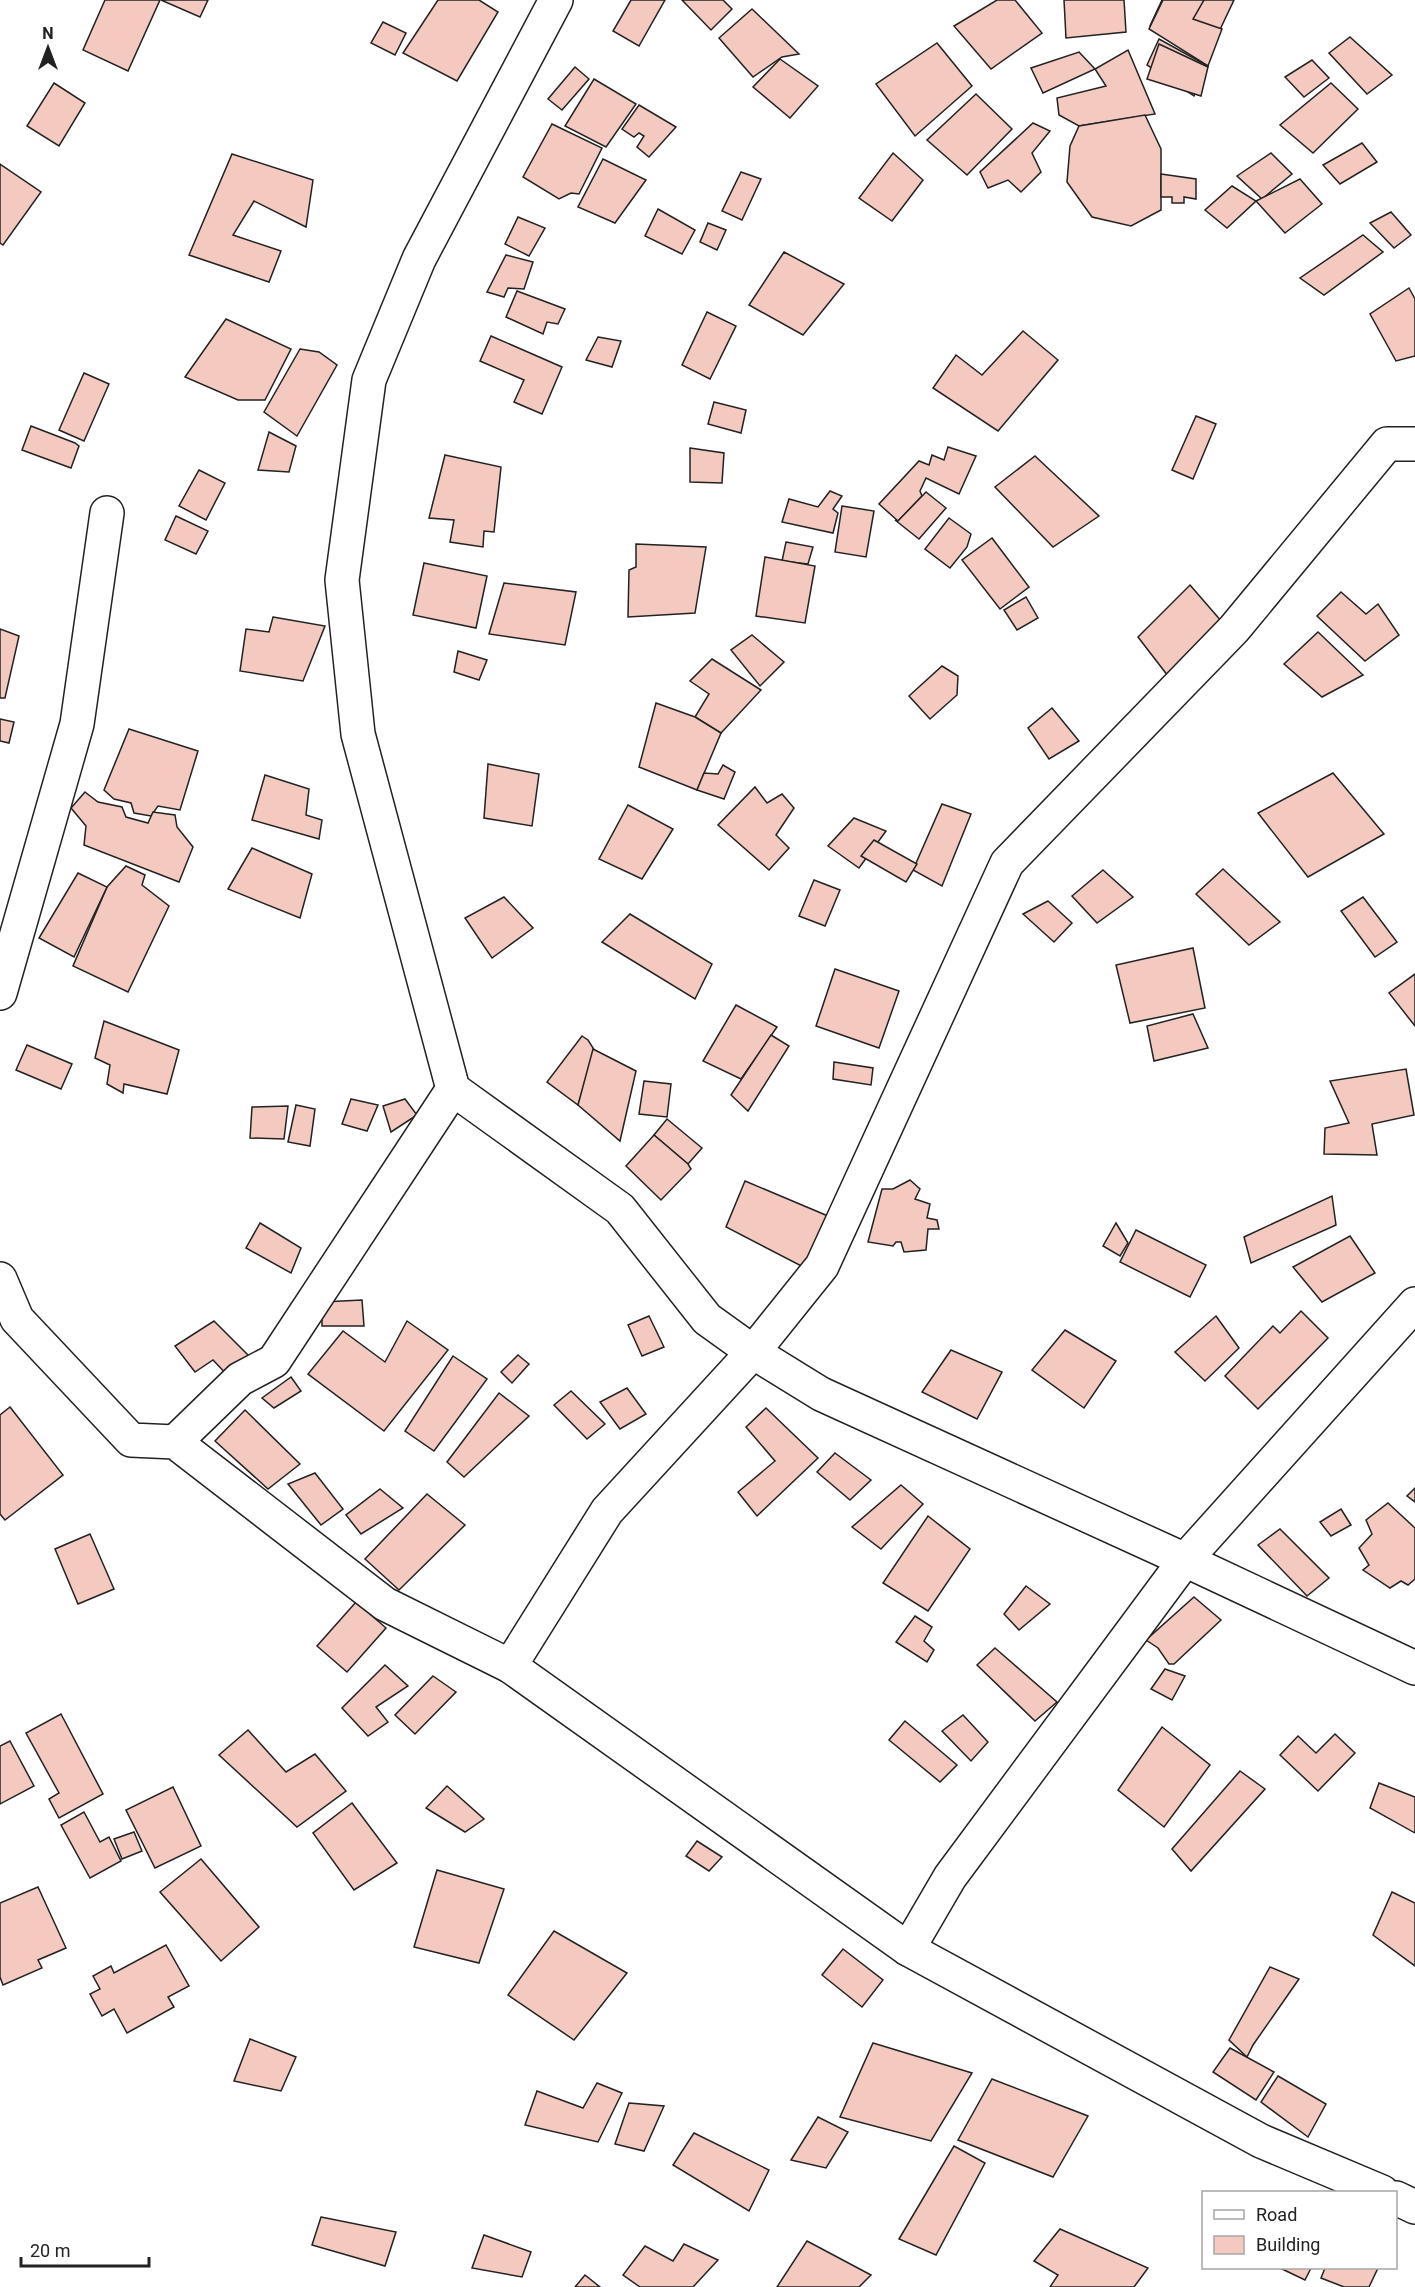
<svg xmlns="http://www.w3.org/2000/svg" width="1415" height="2287" viewBox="0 0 1415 2287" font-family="Roboto,sans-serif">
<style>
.building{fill:#f3c9c0;stroke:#222;stroke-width:1.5}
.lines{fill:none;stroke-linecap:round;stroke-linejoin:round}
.minor-casing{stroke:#222;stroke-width:36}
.minor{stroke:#fff;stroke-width:33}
</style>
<rect width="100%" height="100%" fill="#fff"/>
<g class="building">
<path d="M 105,0 L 160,0 L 128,71 L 83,50 Z"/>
<path d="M 161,0 L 208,0 L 200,17 Z"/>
<path d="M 438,0 L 479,0 L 498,12 L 457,81 L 403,53 Z"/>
<path d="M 631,0 L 665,0 L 639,46 L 613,31 Z"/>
<path d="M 682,0 L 723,0 L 732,9 L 711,30 Z"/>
<path d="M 997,0 L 1015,0 L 1042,33 L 991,69 L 954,26 Z"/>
<path d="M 1064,0 L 1124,0 L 1126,32 L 1066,38 Z"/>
<path d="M 1162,0 L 1234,0 L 1208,55 L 1150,26 Z"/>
<path d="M 1163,0 L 1204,0 L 1193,19 L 1222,29 L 1208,66 L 1149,29 Z"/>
<path d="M 752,9 L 799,54 L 782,57 L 753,77 L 719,38 Z"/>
<path d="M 383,22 L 406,33 L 395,55 L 371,43 Z"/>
<path d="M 1350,37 L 1392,75 L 1367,94 L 1329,53 Z"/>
<path d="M 1159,39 L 1208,66 L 1194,96 L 1147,65 Z"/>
<path d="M 937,43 L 972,86 L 915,136 L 876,84 Z"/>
<path d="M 1159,44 L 1208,67 L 1201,96 L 1147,79 Z"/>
<path d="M 1128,50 L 1155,114 L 1079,126 L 1059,115 L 1057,98 L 1106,86 L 1095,69 Z"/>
<path d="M 1079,52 L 1095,69 L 1043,93 L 1031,68 Z"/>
<path d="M 780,59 L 818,86 L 790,118 L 753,87 Z"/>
<path d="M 1312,60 L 1329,78 L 1304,97 L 1285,77 Z"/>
<path d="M 575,67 L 589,79 L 562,110 L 548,99 Z"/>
<path d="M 594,79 L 636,104 L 606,147 L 565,126 Z"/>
<path d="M 54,83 L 85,103 L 59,146 L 27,126 Z"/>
<path d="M 1331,83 L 1358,109 L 1313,153 L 1280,125 Z"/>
<path d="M 976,94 L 1012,129 L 967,175 L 927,140 Z"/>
<path d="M 639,105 L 676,127 L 649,157 L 637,147 L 644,136 L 639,133 L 634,137 L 622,129 Z"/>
<path d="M 1145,115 L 1161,149 L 1161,210 L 1131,226 L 1092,217 L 1067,182 L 1070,146 L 1079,126 Z"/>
<path d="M 1033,123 L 1050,131 L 1032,153 L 1041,172 L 1021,192 L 1008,180 L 988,188 L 980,172 Z"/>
<path d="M 552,124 L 602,148 L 579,194 L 571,193 L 559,199 L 523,177 Z"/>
<path d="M 1362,143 L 1377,162 L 1340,184 L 1323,165 Z"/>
<path d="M 893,153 L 923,180 L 892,221 L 859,198 Z"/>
<path d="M 1271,153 L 1292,174 L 1262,199 L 1237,176 Z"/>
<path d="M 232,154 L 313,180 L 306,227 L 254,201 L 233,235 L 281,251 L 269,282 L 189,255 Z"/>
<path d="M 603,159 L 646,180 L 615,223 L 578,207 Z"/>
<path d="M 0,164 L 41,192 L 3,245 L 0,243 Z"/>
<path d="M 741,172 L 761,179 L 742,220 L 722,211 Z"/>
<path d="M 1161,174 L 1196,179 L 1196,199 L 1184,197 L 1184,203 L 1172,203 L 1172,197 L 1161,197 Z"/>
<path d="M 1300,179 L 1322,204 L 1285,233 L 1256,201 Z"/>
<path d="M 1232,186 L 1256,201 L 1227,228 L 1205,210 Z"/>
<path d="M 658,209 L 695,230 L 682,254 L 645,236 Z"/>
<path d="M 1391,212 L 1411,235 L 1394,248 L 1370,223 Z"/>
<path d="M 518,217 L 545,228 L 529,256 L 505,244 Z"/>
<path d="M 708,223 L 726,230 L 717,250 L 700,242 Z"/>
<path d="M 1363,235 L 1383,252 L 1324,295 L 1300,278 Z"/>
<path d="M 784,252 L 844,284 L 803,335 L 749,305 Z"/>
<path d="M 506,255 L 533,262 L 524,289 L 508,288 L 504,297 L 487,292 Z"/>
<path d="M 1409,288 L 1415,299 L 1415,356 L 1396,361 L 1370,314 Z"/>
<path d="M 517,291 L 565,309 L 558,324 L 547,322 L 543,334 L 506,317 Z"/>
<path d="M 707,312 L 736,326 L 710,379 L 682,365 Z"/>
<path d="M 226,319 L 291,349 L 265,400 L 238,400 L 185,377 Z"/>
<path d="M 1023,331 L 1058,360 L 998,431 L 933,388 L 956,355 L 982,375 Z"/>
<path d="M 491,336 L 562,367 L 542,414 L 514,402 L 524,380 L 480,361 Z"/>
<path d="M 598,337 L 621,341 L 612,367 L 586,360 Z"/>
<path d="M 300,349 L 319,352 L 337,365 L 297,436 L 264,412 Z"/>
<path d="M 84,373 L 109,384 L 84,441 L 59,430 Z"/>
<path d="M 714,402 L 746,410 L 741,433 L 708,424 Z"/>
<path d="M 1196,416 L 1216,424 L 1193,479 L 1172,470 Z"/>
<path d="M 31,426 L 75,443 L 79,446 L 71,468 L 22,450 Z"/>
<path d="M 269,432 L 296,446 L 289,472 L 258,470 Z"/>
<path d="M 948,447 L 976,456 L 959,494 L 926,478 L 920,491 L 922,496 L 898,521 L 879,504 L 919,461 L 929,465 L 932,455 L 944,460 Z"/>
<path d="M 690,448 L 724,453 L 722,483 L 690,482 Z"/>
<path d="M 445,455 L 501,467 L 494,532 L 484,531 L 483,547 L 450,542 L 454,520 L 429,518 Z"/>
<path d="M 1035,456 L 1099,516 L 1053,547 L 995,487 Z"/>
<path d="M 199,470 L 225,483 L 206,520 L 179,506 Z"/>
<path d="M 830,491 L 842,496 L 833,509 L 838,513 L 833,533 L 782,522 L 789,499 L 818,507 Z"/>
<path d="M 926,492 L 946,508 L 919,539 L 895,520 L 898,521 Z"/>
<path d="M 842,506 L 874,511 L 866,557 L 835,552 Z"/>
<path d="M 176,516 L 208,531 L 196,554 L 165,540 Z"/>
<path d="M 949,518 L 971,534 L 967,547 L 950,568 L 925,549 Z"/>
<path d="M 992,538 L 1029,587 L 1000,609 L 962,560 Z"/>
<path d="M 786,542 L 813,547 L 808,564 L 782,561 Z"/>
<path d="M 636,544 L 706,547 L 695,613 L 628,617 L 629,570 L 636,567 Z"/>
<path d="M 765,557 L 815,566 L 805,623 L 756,616 Z"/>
<path d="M 424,563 L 487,576 L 476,628 L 413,615 Z"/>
<path d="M 504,583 L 576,592 L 565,645 L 489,634 Z"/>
<path d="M 1190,585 L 1229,630 L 1175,685 L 1138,637 Z"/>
<path d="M 1341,592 L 1366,614 L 1378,604 L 1399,635 L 1365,661 L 1317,616 Z"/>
<path d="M 1026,597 L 1038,618 L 1017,630 L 1004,610 Z"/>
<path d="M 273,617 L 325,626 L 303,681 L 240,671 L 246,629 L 269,632 Z"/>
<path d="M 0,629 L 19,636 L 5,698 L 0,698 Z"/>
<path d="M 1318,632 L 1363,675 L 1322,697 L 1284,664 Z"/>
<path d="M 752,635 L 784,662 L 760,686 L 731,650 Z"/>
<path d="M 458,651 L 487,660 L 479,680 L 454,672 Z"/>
<path d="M 712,659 L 761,690 L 721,733 L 695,717 L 709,694 L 690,681 Z"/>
<path d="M 942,666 L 958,676 L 957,695 L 930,719 L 909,696 Z"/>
<path d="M 656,703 L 695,717 L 721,733 L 697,790 L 639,767 Z"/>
<path d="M 1052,708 L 1079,741 L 1049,759 L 1028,728 Z"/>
<path d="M 0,719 L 14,722 L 9,743 L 0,741 Z"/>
<path d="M 129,729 L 198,751 L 180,810 L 158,806 L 151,816 L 134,813 L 131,803 L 114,799 L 104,790 Z"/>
<path d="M 488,764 L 539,774 L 532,826 L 484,818 Z"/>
<path d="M 723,765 L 735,772 L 724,799 L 697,790 L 704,773 L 718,774 Z"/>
<path d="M 1333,773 L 1384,834 L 1308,877 L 1258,813 Z"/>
<path d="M 265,775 L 309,789 L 306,815 L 322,820 L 319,839 L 252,820 Z"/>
<path d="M 755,787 L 767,803 L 782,794 L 794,808 L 776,835 L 789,848 L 769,870 L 718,825 Z"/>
<path d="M 85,792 L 98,802 L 122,807 L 126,817 L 148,823 L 153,812 L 175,815 L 177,827 L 193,847 L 179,882 L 84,845 L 86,826 L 71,808 Z"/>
<path d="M 942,804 L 971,814 L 942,886 L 913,870 Z"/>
<path d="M 628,805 L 673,829 L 642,879 L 599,859 Z"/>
<path d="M 854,818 L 886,831 L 859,868 L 828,846 Z"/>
<path d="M 874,840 L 917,864 L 906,882 L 861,856 Z"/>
<path d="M 252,848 L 312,874 L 300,918 L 228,889 Z"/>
<path d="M 126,866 L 145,875 L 142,885 L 169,906 L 128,992 L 73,966 L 107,887 Z"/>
<path d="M 1223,869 L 1280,922 L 1249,945 L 1196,894 Z"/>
<path d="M 1103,870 L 1133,897 L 1097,923 L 1072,896 Z"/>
<path d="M 78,873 L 107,887 L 74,957 L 39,938 Z"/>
<path d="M 814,880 L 840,890 L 825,926 L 799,916 Z"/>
<path d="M 504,897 L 533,928 L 492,958 L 465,918 Z"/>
<path d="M 1363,897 L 1397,942 L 1375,957 L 1341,911 Z"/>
<path d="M 1048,901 L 1072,923 L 1054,942 L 1023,914 Z"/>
<path d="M 630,914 L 712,964 L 695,999 L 602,942 Z"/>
<path d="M 1193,948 L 1205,1008 L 1130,1023 L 1116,965 Z"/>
<path d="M 835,969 L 899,991 L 879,1048 L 816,1026 Z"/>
<path d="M 1415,974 L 1415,1026 L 1389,993 Z"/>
<path d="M 736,1005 L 777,1027 L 741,1079 L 703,1061 Z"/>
<path d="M 1193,1014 L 1208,1048 L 1154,1061 L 1147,1026 Z"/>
<path d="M 104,1021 L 179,1050 L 167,1094 L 124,1084 L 123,1093 L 107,1084 L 110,1065 L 95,1058 Z"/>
<path d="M 771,1035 L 789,1046 L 748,1111 L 731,1095 Z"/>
<path d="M 582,1036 L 588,1040 L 595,1051 L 578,1105 L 547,1082 Z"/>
<path d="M 27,1045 L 72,1064 L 61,1089 L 16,1070 Z"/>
<path d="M 593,1049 L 636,1071 L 620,1141 L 578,1105 Z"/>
<path d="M 834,1062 L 873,1068 L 871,1085 L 833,1079 Z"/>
<path d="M 1406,1069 L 1414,1115 L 1372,1124 L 1377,1155 L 1324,1154 L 1325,1128 L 1349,1123 L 1330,1081 Z"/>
<path d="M 644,1081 L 671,1084 L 667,1117 L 639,1114 Z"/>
<path d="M 351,1099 L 378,1105 L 367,1131 L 342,1124 Z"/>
<path d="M 405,1099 L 417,1115 L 391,1132 L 383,1106 Z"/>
<path d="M 296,1105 L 315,1109 L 310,1146 L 288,1142 Z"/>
<path d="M 288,1106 L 284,1139 L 250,1138 L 252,1107 Z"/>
<path d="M 667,1119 L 702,1148 L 688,1164 L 654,1135 Z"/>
<path d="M 654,1135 L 688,1164 L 691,1169 L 661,1200 L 626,1166 Z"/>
<path d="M 910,1180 L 920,1189 L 915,1199 L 930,1204 L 927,1218 L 937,1220 L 939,1229 L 928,1229 L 926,1250 L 904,1252 L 901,1242 L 896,1242 L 893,1246 L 868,1242 L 882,1189 L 893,1189 Z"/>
<path d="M 745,1181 L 828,1216 L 811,1271 L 726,1227 Z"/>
<path d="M 1332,1196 L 1336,1225 L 1251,1263 L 1244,1237 Z"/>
<path d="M 260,1223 L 301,1248 L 291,1273 L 246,1248 Z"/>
<path d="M 1116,1223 L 1128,1243 L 1120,1256 L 1103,1246 Z"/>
<path d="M 1136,1230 L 1206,1265 L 1190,1297 L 1120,1262 Z"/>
<path d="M 1350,1236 L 1375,1273 L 1322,1302 L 1293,1267 Z"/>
<path d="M 362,1300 L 364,1326 L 322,1326 L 322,1302 Z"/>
<path d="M 1301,1311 L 1328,1338 L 1258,1409 L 1225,1376 L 1273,1326 L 1280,1333 Z"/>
<path d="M 649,1316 L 664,1347 L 642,1356 L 628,1325 Z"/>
<path d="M 1216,1316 L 1239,1348 L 1205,1381 L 1175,1352 Z"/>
<path d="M 214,1321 L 252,1359 L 231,1379 L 213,1360 L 195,1372 L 175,1346 Z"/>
<path d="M 407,1321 L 448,1350 L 384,1431 L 308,1374 L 343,1331 L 385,1362 Z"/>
<path d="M 1065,1330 L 1116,1361 L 1084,1408 L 1032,1370 Z"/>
<path d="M 951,1350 L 1002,1372 L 977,1419 L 922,1392 Z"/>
<path d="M 518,1355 L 529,1364 L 512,1383 L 501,1372 Z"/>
<path d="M 453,1356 L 487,1379 L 434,1451 L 405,1431 Z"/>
<path d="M 291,1377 L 301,1391 L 274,1408 L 262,1398 Z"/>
<path d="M 627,1388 L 646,1414 L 620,1429 L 600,1402 Z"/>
<path d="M 571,1391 L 605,1424 L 587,1439 L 554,1405 Z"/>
<path d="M 499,1393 L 529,1416 L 464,1477 L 447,1462 Z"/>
<path d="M 10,1407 L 63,1475 L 5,1520 L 0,1514 L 0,1415 Z"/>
<path d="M 766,1408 L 818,1458 L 757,1516 L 738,1492 L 775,1461 L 746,1427 Z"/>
<path d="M 245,1410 L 300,1464 L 268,1489 L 215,1441 Z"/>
<path d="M 835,1453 L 871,1480 L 850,1500 L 817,1472 Z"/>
<path d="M 315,1473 L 343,1509 L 321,1525 L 288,1484 Z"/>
<path d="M 901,1485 L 923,1504 L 881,1549 L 852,1527 Z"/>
<path d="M 1415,1488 L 1415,1502 L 1407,1496 Z"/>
<path d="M 380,1489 L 403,1508 L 361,1534 L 346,1515 Z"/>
<path d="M 427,1494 L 465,1525 L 399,1590 L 365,1559 Z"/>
<path d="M 1388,1503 L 1415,1528 L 1415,1579 L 1408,1585 L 1401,1581 L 1390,1588 L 1363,1570 L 1369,1565 L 1359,1548 L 1372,1534 L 1366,1520 Z"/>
<path d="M 1341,1509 L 1351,1525 L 1331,1536 L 1320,1522 Z"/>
<path d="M 928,1516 L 970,1549 L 928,1611 L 883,1583 Z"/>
<path d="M 1280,1529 L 1329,1578 L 1307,1596 L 1258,1545 Z"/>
<path d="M 90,1534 L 114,1589 L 78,1604 L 55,1549 Z"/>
<path d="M 1026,1586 L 1050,1604 L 1019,1630 L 1004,1614 Z"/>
<path d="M 1194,1597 L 1221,1620 L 1174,1664 L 1169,1664 L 1158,1648 L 1146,1640 Z"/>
<path d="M 356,1602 L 386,1628 L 347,1672 L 317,1646 Z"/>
<path d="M 915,1616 L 932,1627 L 924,1641 L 934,1650 L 927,1662 L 896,1642 Z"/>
<path d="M 995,1648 L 1057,1702 L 1035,1721 L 977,1665 Z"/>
<path d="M 385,1665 L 408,1686 L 376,1707 L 388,1722 L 368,1736 L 342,1708 Z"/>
<path d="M 1165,1669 L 1185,1676 L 1172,1700 L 1151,1689 Z"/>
<path d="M 433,1676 L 456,1692 L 415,1734 L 395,1715 Z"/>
<path d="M 61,1714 L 103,1794 L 59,1818 L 49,1799 L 59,1793 L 26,1733 Z"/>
<path d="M 963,1715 L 988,1742 L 971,1761 L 942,1731 Z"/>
<path d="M 905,1721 L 957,1765 L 940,1782 L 889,1740 Z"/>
<path d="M 1162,1727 L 1210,1765 L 1164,1827 L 1118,1790 Z"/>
<path d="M 248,1730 L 286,1772 L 315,1754 L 346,1791 L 297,1827 L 219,1755 Z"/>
<path d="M 1335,1734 L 1355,1753 L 1318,1791 L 1280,1755 L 1298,1736 L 1316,1753 Z"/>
<path d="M 10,1741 L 34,1786 L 0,1804 L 0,1746 Z"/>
<path d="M 1240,1771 L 1265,1789 L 1191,1871 L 1172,1849 Z"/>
<path d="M 1379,1783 L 1415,1797 L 1415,1833 L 1370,1808 Z"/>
<path d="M 447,1786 L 484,1819 L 465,1832 L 426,1808 Z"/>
<path d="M 173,1787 L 201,1846 L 155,1868 L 126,1810 Z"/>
<path d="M 352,1803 L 397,1863 L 354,1890 L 313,1833 Z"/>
<path d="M 84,1812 L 100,1842 L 109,1837 L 121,1861 L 90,1878 L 61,1825 Z"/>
<path d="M 134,1832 L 142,1851 L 122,1859 L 114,1839 Z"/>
<path d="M 697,1841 L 722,1857 L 709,1871 L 686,1856 Z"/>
<path d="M 201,1859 L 259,1927 L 221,1961 L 160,1892 Z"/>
<path d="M 437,1870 L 504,1889 L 479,1963 L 414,1947 Z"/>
<path d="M 38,1887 L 66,1948 L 38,1960 L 42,1968 L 3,1985 L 0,1977 L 0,1903 Z"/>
<path d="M 1392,1892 L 1415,1903 L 1415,1966 L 1373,1935 Z"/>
<path d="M 554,1931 L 627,1973 L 574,2040 L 508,1995 Z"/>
<path d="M 166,1945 L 189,1986 L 168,1997 L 174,2007 L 127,2033 L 114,2009 L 102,2016 L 90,1994 L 100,1989 L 93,1976 L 111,1966 L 114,1973 Z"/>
<path d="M 843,1949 L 883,1980 L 862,2007 L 822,1975 Z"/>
<path d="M 1270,1967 L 1299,1979 L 1253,2045 L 1247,2057 L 1229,2040 Z"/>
<path d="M 250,2039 L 296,2057 L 281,2091 L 234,2081 Z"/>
<path d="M 873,2043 L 972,2073 L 931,2141 L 840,2117 Z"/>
<path d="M 1230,2048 L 1274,2072 L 1256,2100 L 1213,2072 Z"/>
<path d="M 1278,2076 L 1326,2104 L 1308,2137 L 1261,2102 Z"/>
<path d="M 992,2079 L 1088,2116 L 1053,2177 L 958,2140 Z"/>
<path d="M 597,2083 L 622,2093 L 598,2142 L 525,2125 L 537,2091 L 583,2108 Z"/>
<path d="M 629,2103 L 664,2106 L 644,2151 L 615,2144 Z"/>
<path d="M 818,2117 L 848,2132 L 826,2168 L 791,2160 Z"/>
<path d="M 694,2133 L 769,2170 L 749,2211 L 673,2165 Z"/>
<path d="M 954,2146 L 985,2163 L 936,2255 L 899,2239 Z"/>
<path d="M 321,2217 L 396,2232 L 385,2266 L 312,2245 Z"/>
<path d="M 1060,2229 L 1148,2268 L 1134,2287 L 1050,2287 L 1058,2275 L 1034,2261 Z"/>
<path d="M 484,2235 L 531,2252 L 522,2277 L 472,2268 Z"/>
<path d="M 807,2241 L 871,2275 L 859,2287 L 777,2287 Z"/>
<path d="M 684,2244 L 718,2260 L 693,2287 L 640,2287 L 623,2275 L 645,2246 L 673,2261 Z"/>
<path d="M 1280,2268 L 1311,2268 L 1305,2280 Z"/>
<path d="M 1325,2268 L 1378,2268 L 1369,2287 L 1344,2287 L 1321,2278 Z"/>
<path d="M 585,2275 L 600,2287 L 575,2287 Z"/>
</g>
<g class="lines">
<g class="minor-casing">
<g id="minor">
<path d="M 556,0 L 419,259 L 369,380 L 342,580 L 358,734 L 453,1089 L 620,1209 L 707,1319 L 753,1352 L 821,1394 L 1185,1560 L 1415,1668"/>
<path d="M 0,993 L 77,724 L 107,513"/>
<path d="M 0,1279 L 17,1319 L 131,1440 L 175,1442 L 385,1604 L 510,1666 L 908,1949 L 1261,2141 L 1382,2192"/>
<path d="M 175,1442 L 240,1379 L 274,1361 L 453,1089"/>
<path d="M 510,1666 L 607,1511 L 753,1352 L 822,1266 L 1007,863 L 1234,629 L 1387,444 L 1415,444"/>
<path d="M 908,1949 L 950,1877 L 1185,1560 L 1415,1304"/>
<path d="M 1396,2198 L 1415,2207"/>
</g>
</g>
<use href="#minor" class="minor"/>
</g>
<rect x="1202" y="2191" width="195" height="78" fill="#ffffff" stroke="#a7a7a7" stroke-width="1.5"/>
<rect x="1214" y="2210" width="30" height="9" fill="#ffffff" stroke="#a7a7a7" stroke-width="1.5"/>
<text x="1256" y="2221" font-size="18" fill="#222222">Road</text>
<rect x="1214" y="2236" width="30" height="18" fill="#f3c9c0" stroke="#a7a7a7" stroke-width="1.5"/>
<text x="1256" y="2251" font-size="18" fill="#222222">Building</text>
<g transform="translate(48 48)" stroke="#ffffff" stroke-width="4.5" paint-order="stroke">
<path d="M0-4.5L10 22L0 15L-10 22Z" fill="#222222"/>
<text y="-9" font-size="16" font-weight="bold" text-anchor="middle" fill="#222222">N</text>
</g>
<path d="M21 2257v9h128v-9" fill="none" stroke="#222222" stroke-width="3"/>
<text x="30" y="2257" font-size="18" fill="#222222" stroke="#ffffff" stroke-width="4.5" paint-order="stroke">20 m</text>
</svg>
